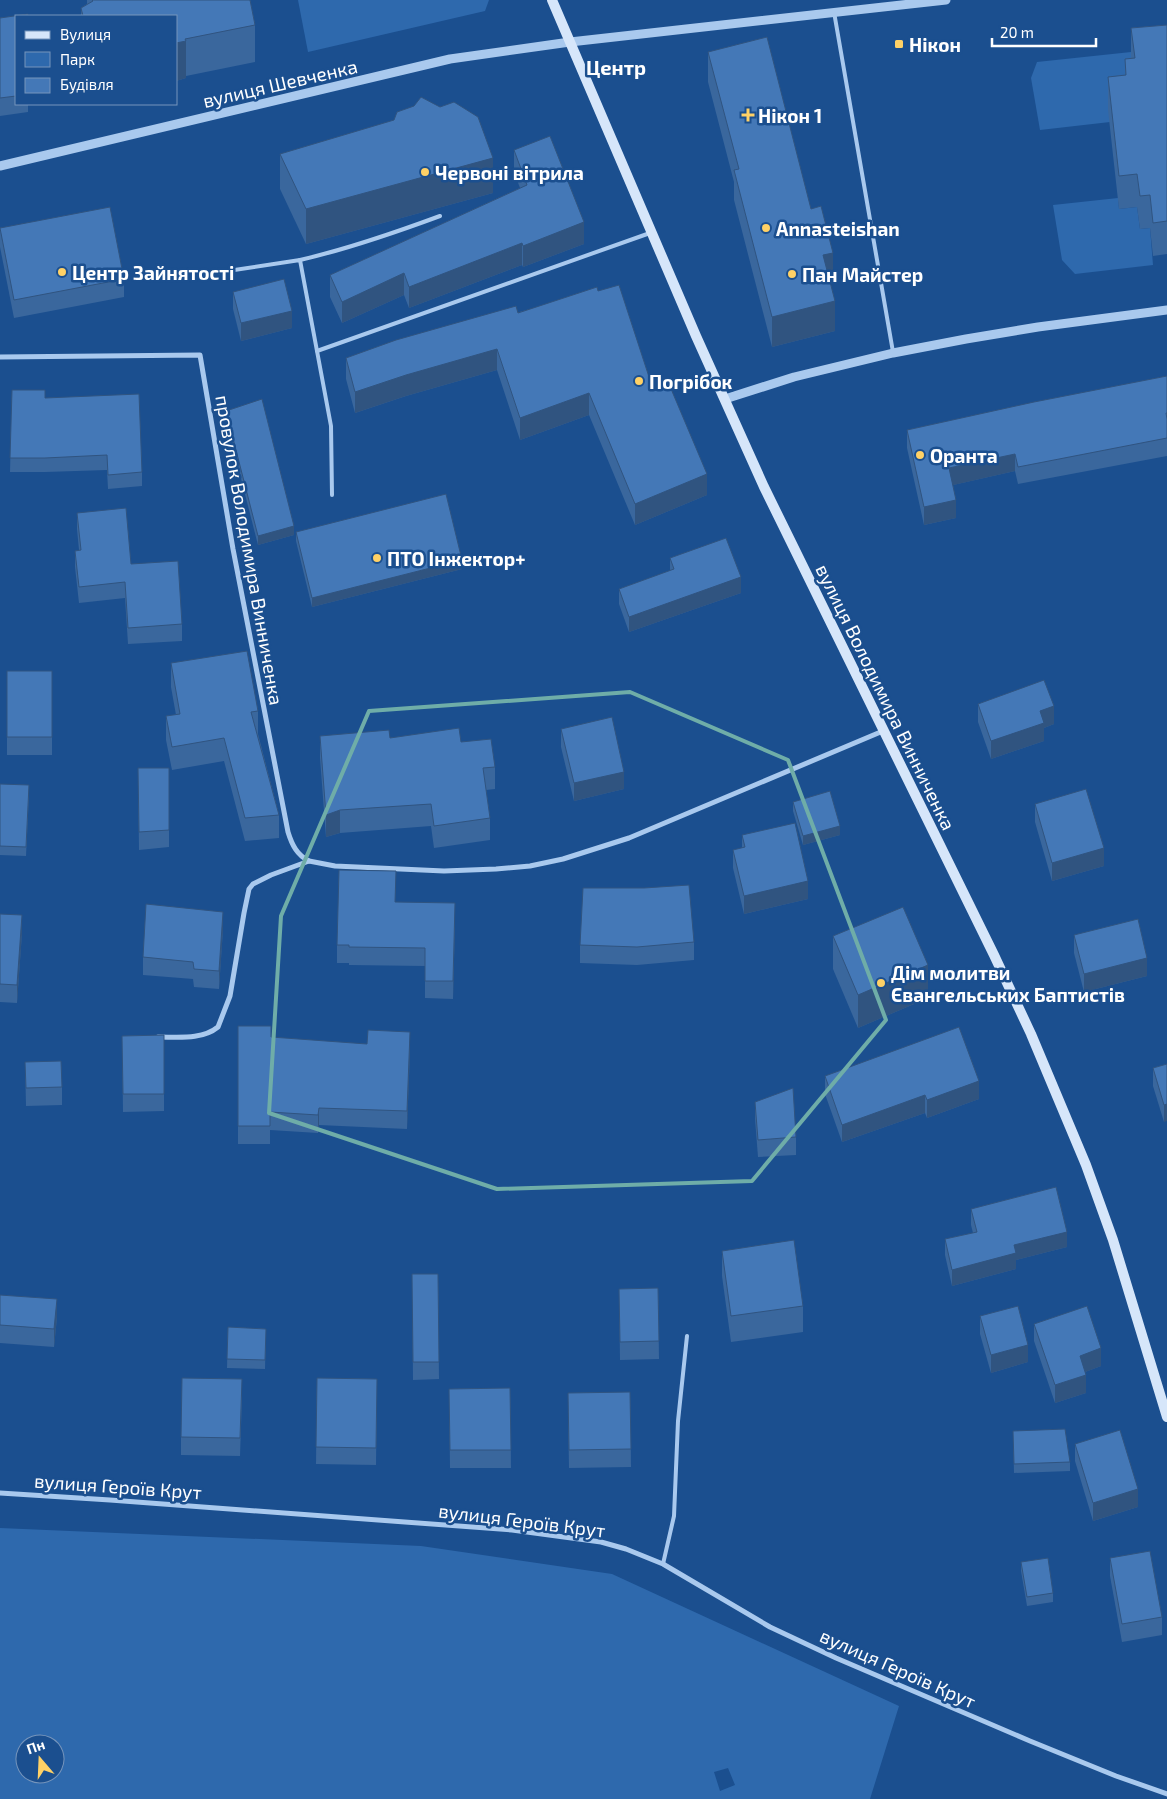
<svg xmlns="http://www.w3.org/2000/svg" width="1167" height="1799" viewBox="0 0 1167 1799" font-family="'Exo 2',sans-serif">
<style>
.green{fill:#2e69ad;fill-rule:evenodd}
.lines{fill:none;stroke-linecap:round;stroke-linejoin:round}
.service{stroke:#a9c9ee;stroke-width:4}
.minor{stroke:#a9c9ee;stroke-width:5}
.tertiary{stroke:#a9c9ee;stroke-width:9}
.secondary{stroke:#d6e6fa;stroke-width:10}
.wall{fill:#3a679d}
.shaded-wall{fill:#305480}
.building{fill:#4478b7;stroke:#305480}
.marked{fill:none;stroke:#6fada8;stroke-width:4;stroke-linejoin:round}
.poi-dot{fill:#ffd166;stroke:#1b4f8f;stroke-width:2}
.labels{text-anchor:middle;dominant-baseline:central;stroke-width:5;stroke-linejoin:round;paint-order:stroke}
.poi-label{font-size:19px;font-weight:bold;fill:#fff;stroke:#1b4f8f;text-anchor:start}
.street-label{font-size:19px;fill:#fff;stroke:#1b4f8f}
.neighbourhood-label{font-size:20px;font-weight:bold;fill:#fff;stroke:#1b4f8f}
</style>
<rect width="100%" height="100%" fill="#1b4f8f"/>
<g class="green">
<path d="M 298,0 L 489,0 L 485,11 L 308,52 Z"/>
<path d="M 1131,52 L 1135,91 L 1110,122 L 1040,130 L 1031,78 L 1037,62 Z"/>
<path d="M 1118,198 L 1119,209 L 1137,207 L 1140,229 L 1150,228 L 1153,265 L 1075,274 L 1062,260 L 1053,205 Z"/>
<path d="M 0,1528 L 421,1546 L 612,1574 L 899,1706 L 870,1799 L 0,1799 ZM 25,1744 L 55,1744 L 55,1774 L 25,1774 ZM 728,1768 L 735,1785 L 720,1791 L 714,1772 Z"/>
</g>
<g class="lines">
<g class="service">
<path d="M 834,12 L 893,352"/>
<path d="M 300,260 C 348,249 394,233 440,216"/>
<path d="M 201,275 L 300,260 L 317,351"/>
<path d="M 332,495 L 331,426 L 317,351 L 650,233"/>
<path d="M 663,1564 L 674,1516 L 678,1421 L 687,1336"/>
</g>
<g class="minor">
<path d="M 0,357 L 200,355 L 233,549 L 288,832 C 292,845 297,855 309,861"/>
<path d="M 158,1037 C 179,1037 202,1040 218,1027 L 230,996 L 244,913 L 249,889 L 253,884 L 271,875 L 309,861 L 335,866 L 444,871 L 496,869 L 530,866 L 563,859 L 629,838 L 883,731"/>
<path d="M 0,1493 L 110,1500 L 512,1530 L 601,1542 L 626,1549 L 663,1564 L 770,1627 L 836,1658 L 1030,1741 L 1116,1776 L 1167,1794"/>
</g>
<g class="tertiary">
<path d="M 0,166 L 450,59 L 570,42 L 946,0"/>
<path d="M 725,399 L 794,377 L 893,353 L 966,339 L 1038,327 L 1167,310"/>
</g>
<path class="secondary" d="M 552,0 L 696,336 L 764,487 L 994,955 L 1031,1034 L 1086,1165 L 1113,1240 L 1167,1417"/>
</g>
<g class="wall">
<path d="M 87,0 L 250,0 L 255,25 L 255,62 L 186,76 L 186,78 L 176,81 L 176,16 L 81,16 L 81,8 L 87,4 Z"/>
<path d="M 16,16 L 16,104 L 28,104 L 28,112 L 0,116 L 0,18 Z"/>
<path d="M 1167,25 L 1167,254 L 1153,256 L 1150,228 L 1140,229 L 1137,207 L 1119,209 L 1108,110 L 1108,77 L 1125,75 L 1125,59 L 1131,59 L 1131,28 Z"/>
<path d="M 708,52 L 811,209 L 833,283 L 830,284 L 835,331 L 772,347 L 734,200 L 734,182 L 708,82 Z"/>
<path d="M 514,150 L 584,244 L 523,267 L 522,265 L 409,308 L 404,295 L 342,323 L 330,297 L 330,275 L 520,188 L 514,172 Z"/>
<path d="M 280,154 L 493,193 L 306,244 L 280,189 Z"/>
<path d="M 0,228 L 124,279 L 124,297 L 14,318 L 0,247 Z"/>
<path d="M 598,291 L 651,383 L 707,495 L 635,525 L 589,415 L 520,440 L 497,370 L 406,396 L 355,413 L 346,379 L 346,358 Z"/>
<path d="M 233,292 L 292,328 L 241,341 L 233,309 Z"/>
<path d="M 1167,376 L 1167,456 L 1018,484 L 1015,471 L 953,485 L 956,518 L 924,525 L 907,448 L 907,430 Z"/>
<path d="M 12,390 L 45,398 L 142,472 L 142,486 L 108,489 L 107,470 L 45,472 L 10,472 Z"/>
<path d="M 226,411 L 294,535 L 258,545 L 226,420 Z"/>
<path d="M 77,513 L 131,564 L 182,624 L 182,641 L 128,644 L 125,598 L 79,603 L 75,567 L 75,551 L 79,550 L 77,529 Z"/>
<path d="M 296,532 L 462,569 L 312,607 L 296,541 Z"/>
<path d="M 670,558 L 741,593 L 629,632 L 619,604 L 619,589 L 670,571 Z"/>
<path d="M 171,663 L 258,711 L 258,734 L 279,815 L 279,838 L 245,841 L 224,761 L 172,770 L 166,740 L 166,716 L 176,715 L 171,687 Z"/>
<rect x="7" y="671" width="45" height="84"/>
<path d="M 978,704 L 1054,724 L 1044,728 L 1044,741 L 991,759 L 978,722 Z"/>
<path d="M 561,729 L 624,789 L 574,801 L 561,747 Z"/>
<path d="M 320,736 L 390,738 L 461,742 L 495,767 L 495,789 L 486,790 L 490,818 L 490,840 L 434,848 L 431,826 L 340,833 L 326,837 L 320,758 Z"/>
<path d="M 138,768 L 169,768 L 169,847 L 139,850 Z"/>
<path d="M 0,784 L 29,794 L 26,856 L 0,855 Z"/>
<path d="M 793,802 L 840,835 L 803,845 L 793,811 Z"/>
<path d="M 1035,804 L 1104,866 L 1052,881 L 1035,822 Z"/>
<path d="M 742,835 L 808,899 L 744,914 L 733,868 L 733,850 L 742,848 Z"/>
<path d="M 395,902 L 455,921 L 453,999 L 425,998 L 425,966 L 349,965 L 349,963 L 337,963 L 337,945 Z"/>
<path d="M 0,914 L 22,933 L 17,1003 L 0,1002 Z"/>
<path d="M 223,929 L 219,989 L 194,987 L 193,979 L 143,975 L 143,957 Z"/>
<path d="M 1074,935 L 1147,976 L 1084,992 L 1074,953 Z"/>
<path d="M 833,936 L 928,998 L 858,1028 L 833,969 Z"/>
<path d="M 694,942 L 694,960 L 637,965 L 580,963 L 580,945 Z"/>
<path d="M 238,1026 L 271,1037 L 410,1050 L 407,1129 L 319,1125 L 318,1133 L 270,1130 L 270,1144 L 238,1144 Z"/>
<path d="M 164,1035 L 164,1111 L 123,1112 L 122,1036 Z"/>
<path d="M 25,1062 L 62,1087 L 62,1105 L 26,1106 Z"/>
<path d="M 1167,1064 L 1164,1122 L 1153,1086 L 1153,1068 Z"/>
<path d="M 825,1076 L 979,1099 L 927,1118 L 925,1113 L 842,1142 L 825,1094 Z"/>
<path d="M 755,1102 L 796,1137 L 796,1155 L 758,1157 L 755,1119 Z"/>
<path d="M 971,1209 L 1067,1247 L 1016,1260 L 1016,1269 L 952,1286 L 945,1255 L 945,1239 L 973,1233 L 971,1225 Z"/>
<path d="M 722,1251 L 803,1306 L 803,1332 L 731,1342 L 722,1276 Z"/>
<path d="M 412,1274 L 438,1274 L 439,1379 L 413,1380 Z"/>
<path d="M 658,1288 L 659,1359 L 620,1360 L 619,1289 Z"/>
<path d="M 0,1295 L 57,1317 L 54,1347 L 0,1343 Z"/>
<path d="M 980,1316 L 1028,1362 L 991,1373 L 980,1334 Z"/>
<path d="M 1034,1324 L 1101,1366 L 1085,1372 L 1086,1393 L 1055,1403 L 1034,1341 Z"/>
<path d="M 228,1327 L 266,1329 L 265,1369 L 227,1368 Z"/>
<path d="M 317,1378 L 377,1379 L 376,1465 L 316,1464 Z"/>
<path d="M 510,1388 L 511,1468 L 450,1468 L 449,1389 Z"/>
<path d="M 630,1392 L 631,1467 L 569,1468 L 568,1411 Z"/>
<path d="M 242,1396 L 240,1456 L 181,1455 L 181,1437 Z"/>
<path d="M 1013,1431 L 1070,1462 L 1070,1471 L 1014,1473 Z"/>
<path d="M 1075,1444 L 1138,1507 L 1093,1521 L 1075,1461 Z"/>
<path d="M 1110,1558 L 1162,1617 L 1162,1635 L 1122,1642 L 1110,1576 Z"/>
<path d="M 1021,1562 L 1053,1593 L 1053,1602 L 1027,1606 L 1021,1571 Z"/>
</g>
<g class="shaded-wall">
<path d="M 186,41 L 186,78 L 176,81 L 176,43 Z"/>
<path d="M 493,158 L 493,193 L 306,244 L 306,209 Z"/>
<path d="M 584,222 L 584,244 L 523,267 L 523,246 Z"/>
<path d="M 522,243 L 522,265 L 409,308 L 409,287 Z"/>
<path d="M 833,253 L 833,283 L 823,286 L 823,255 Z"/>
<path d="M 404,273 L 404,295 L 342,323 L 342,302 Z"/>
<path d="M 835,301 L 835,331 L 772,347 L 772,317 Z"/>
<path d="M 292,311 L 292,328 L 241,341 L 241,323 Z"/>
<path d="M 497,349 L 497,370 L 406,396 L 355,413 L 355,392 L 406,375 Z"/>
<path d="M 589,393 L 589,415 L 520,440 L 520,418 Z"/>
<path d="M 1015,454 L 1015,471 L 949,486 L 949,468 Z"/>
<path d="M 707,474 L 707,495 L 635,525 L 635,504 Z"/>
<path d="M 956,500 L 956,518 L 924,525 L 924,507 Z"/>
<path d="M 294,526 L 294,535 L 258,545 L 258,536 Z"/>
<path d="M 462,560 L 462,569 L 312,607 L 312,598 Z"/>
<path d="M 741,577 L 741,593 L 629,632 L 629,617 Z"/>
<path d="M 1054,706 L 1054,724 L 1044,728 L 1044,741 L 991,759 L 991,741 L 1040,711 Z"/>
<path d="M 624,772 L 624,789 L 574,801 L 574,783 Z"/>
<path d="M 340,810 L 340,833 L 326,837 L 326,815 Z"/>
<path d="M 840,826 L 840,835 L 803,845 L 803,836 Z"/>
<path d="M 1104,848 L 1104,866 L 1052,881 L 1052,863 Z"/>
<path d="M 808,881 L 808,899 L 744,914 L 744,896 Z"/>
<path d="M 455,903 L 455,921 L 453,999 L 453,981 Z"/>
<path d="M 223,912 L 223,929 L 219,989 L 219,971 Z"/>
<path d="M 22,915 L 22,933 L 17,1003 L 17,985 Z"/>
<path d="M 1147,958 L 1147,976 L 1084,992 L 1084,974 Z"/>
<path d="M 928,965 L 928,998 L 858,1028 L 858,995 Z"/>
<path d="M 410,1032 L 410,1050 L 407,1129 L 407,1111 Z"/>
<path d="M 979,1081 L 979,1099 L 927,1118 L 927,1100 Z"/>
<path d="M 925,1095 L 925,1113 L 842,1142 L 842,1125 Z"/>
<path d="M 1167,1104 L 1167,1121 L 1164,1122 L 1164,1105 Z"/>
<path d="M 319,1108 L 319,1125 L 318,1133 L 318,1115 Z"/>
<path d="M 1067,1232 L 1067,1247 L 1016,1260 L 1016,1269 L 952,1286 L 952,1270 L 1014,1245 Z"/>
<path d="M 57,1299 L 57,1317 L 54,1347 L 54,1329 Z"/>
<path d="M 1028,1345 L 1028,1362 L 991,1373 L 991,1355 Z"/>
<path d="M 1101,1348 L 1101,1366 L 1080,1374 L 1080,1356 Z"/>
<path d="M 1086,1375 L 1086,1393 L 1055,1403 L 1055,1385 Z"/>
<path d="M 1138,1489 L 1138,1507 L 1093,1521 L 1093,1503 Z"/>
</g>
<g class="building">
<path d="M 92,0 L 250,0 L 255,25 L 185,39 L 186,41 L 176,43 L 176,16 L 83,16 L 81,8 L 93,1 Z"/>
<path d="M 28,14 L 28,16 L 16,16 L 16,96 L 0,98 L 0,18 Z"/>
<path d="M 1167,25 L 1167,221 L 1153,223 L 1150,195 L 1140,196 L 1137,174 L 1119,176 L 1108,77 L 1126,75 L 1125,59 L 1135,58 L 1131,28 Z"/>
<path d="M 767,37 L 811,209 L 821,206 L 833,253 L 823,255 L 835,301 L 772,317 L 734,170 L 739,169 L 708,52 Z"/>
<path d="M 421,97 L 440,107 L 454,102 L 478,117 L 493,158 L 306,209 L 280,154 L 394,120 L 397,112 L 414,106 Z"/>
<path d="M 550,136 L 584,222 L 523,246 L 522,243 L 409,287 L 404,273 L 342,302 L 330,275 L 527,185 L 514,150 Z"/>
<path d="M 110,207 L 124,279 L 14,300 L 0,228 Z"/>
<path d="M 284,279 L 292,311 L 241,323 L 233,292 Z"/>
<path d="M 619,285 L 651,383 L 666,377 L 707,474 L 635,504 L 589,393 L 520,418 L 497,349 L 406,375 L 355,392 L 346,358 L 396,340 L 516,306 L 518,313 L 597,287 L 598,291 Z"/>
<path d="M 1167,376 L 1167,413 L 1166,413 L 1167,419 L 1167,438 L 1018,467 L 1015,454 L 949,468 L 956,500 L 924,507 L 907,430 L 1034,402 Z"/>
<path d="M 12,390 L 45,390 L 45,398 L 139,394 L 142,472 L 108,475 L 107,455 L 45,458 L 10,458 Z"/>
<path d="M 262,399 L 294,526 L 258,536 L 226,411 Z"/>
<path d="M 446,494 L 462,560 L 312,598 L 296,532 Z"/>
<path d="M 126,508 L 131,564 L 178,561 L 182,624 L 128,628 L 125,582 L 79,587 L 75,551 L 81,550 L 77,513 Z"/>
<path d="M 726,538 L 741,577 L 629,617 L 619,589 L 674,569 L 670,558 Z"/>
<path d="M 247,651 L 258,711 L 251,712 L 279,815 L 245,818 L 224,738 L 172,747 L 166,716 L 180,714 L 171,663 Z"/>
<rect x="7" y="671" width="45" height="66"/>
<path d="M 1044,680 L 1054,706 L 1040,711 L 1044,723 L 991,741 L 978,704 Z"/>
<path d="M 612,717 L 624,772 L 574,783 L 561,729 Z"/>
<path d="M 459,728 L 461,742 L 491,739 L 495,767 L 483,768 L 490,818 L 434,826 L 431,804 L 340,810 L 326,815 L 320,736 L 389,730 L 390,738 Z"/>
<path d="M 138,768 L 169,768 L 169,830 L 139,832 Z"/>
<path d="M 0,784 L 29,785 L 26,847 L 0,846 Z"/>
<path d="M 1086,789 L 1104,848 L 1052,863 L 1035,804 Z"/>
<path d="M 830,791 L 840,826 L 803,836 L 793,802 Z"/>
<path d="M 795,823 L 808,881 L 744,896 L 733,850 L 745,847 L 742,835 Z"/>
<path d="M 339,870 L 396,871 L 395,902 L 455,903 L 453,981 L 425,981 L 425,948 L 349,947 L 349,945 L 337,945 Z"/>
<path d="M 689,885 L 694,942 L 637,947 L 580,945 L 583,888 L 644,888 Z"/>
<path d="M 146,904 L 223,912 L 219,971 L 194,969 L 193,962 L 143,957 Z"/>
<path d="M 903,907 L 928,965 L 858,995 L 833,936 Z"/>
<path d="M 0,914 L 22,915 L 17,985 L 0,984 Z"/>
<path d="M 1138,919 L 1147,958 L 1084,974 L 1074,935 Z"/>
<path d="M 238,1026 L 271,1026 L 271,1037 L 367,1044 L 368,1030 L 410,1032 L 407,1111 L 319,1108 L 318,1115 L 270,1112 L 270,1126 L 238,1126 Z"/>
<path d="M 959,1027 L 979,1081 L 927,1100 L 925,1095 L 842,1125 L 825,1076 Z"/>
<path d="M 164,1035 L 164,1094 L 123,1094 L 122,1036 Z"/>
<path d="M 61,1061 L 62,1087 L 26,1088 L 25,1062 Z"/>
<path d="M 1167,1064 L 1167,1104 L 1164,1105 L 1153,1068 Z"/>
<path d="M 793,1088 L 796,1137 L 758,1140 L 755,1102 Z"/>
<path d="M 1056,1187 L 1067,1232 L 1014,1245 L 1016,1253 L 952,1270 L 945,1239 L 977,1232 L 971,1209 Z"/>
<path d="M 794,1240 L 803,1306 L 731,1316 L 722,1251 Z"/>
<path d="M 412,1274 L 438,1274 L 439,1362 L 413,1362 Z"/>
<path d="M 658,1288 L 659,1341 L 620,1342 L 619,1289 Z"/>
<path d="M 0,1295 L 57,1299 L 54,1329 L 0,1325 Z"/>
<path d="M 1018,1306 L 1028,1345 L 991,1355 L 980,1316 Z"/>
<path d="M 1087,1306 L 1101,1348 L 1080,1356 L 1086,1375 L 1055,1385 L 1034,1324 Z"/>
<path d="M 228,1327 L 266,1329 L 265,1360 L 227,1359 Z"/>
<path d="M 182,1378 L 242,1379 L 240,1438 L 181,1437 Z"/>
<path d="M 317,1378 L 377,1379 L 376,1448 L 316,1447 Z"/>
<path d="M 510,1388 L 511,1450 L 450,1450 L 449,1389 Z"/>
<path d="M 630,1392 L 631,1449 L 569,1450 L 568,1393 Z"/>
<path d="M 1065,1429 L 1070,1462 L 1014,1464 L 1013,1431 Z"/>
<path d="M 1120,1430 L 1138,1489 L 1093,1503 L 1075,1444 Z"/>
<path d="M 1150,1551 L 1162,1617 L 1122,1624 L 1110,1558 Z"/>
<path d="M 1048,1558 L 1053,1593 L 1027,1597 L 1021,1562 Z"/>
</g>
<path class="marked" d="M 630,692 L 788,760 L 886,1020 L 752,1181 L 497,1189 L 269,1113 L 281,916 L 369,711 Z"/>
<g class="poi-dot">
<rect x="894" y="39" width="10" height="10" rx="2.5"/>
<path d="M745.5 107.5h5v5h5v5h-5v5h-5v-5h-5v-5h5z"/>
<circle cx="425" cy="172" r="5"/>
<circle cx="766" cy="228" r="5"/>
<circle cx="62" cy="272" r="5"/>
<circle cx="792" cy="274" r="5"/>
<circle cx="639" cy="381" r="5"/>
<circle cx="920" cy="455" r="5"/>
<circle cx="377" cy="558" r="5"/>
<circle cx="881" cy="983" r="5"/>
</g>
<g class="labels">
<g class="poi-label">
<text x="909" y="44">Нікон</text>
<text x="758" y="115">Нікон 1</text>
<text x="435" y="172">Червоні вітрила</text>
<text x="776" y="228">Annasteishan</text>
<text x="72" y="272">Центр Зайнятості</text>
<text x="802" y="274">Пан Майстер</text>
<text x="649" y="381">Погрібок</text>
<text x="930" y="455">Оранта</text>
<text x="387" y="558">ПТО Інжектор+</text>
<text x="891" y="972">Дім молитви<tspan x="891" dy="22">Євангельських Баптистів</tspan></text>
</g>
<g class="street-label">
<text transform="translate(280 83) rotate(-13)">вулиця Шевченка</text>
<text transform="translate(250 550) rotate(80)">провулок Володимира Винниченка</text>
<text transform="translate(886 697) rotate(64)">вулиця Володимира Винниченка</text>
<text transform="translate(118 1486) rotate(4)">вулиця Героїв Крут</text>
<text transform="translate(522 1520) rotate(7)">вулиця Героїв Крут</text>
<text transform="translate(898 1668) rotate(24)">вулиця Героїв Крут</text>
</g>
<g class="neighbourhood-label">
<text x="616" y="67">Центр</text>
</g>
</g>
<rect x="15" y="15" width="162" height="90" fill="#1b4f8f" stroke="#7695bc"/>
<rect x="25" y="31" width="25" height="8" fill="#d6e6fa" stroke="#7695bc"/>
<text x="60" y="40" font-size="15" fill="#ffffff">Вулиця</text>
<rect x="25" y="52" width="25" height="15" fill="#2e69ad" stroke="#7695bc"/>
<text x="60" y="65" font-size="15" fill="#ffffff">Парк</text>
<rect x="25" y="78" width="25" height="15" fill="#4478b7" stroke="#7695bc"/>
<text x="60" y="90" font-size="15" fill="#ffffff">Будівля</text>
<g transform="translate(40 1759) rotate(341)"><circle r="24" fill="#1b4f8f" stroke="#7695bc"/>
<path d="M0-4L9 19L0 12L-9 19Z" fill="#ffd166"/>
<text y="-8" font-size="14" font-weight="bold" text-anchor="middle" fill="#ffffff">Пн</text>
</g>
<path d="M992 38v8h104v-8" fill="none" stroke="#ffffff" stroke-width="2.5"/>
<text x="1000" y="38" font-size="15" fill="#ffffff" stroke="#1b4f8f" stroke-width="4" paint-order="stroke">20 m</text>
</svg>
